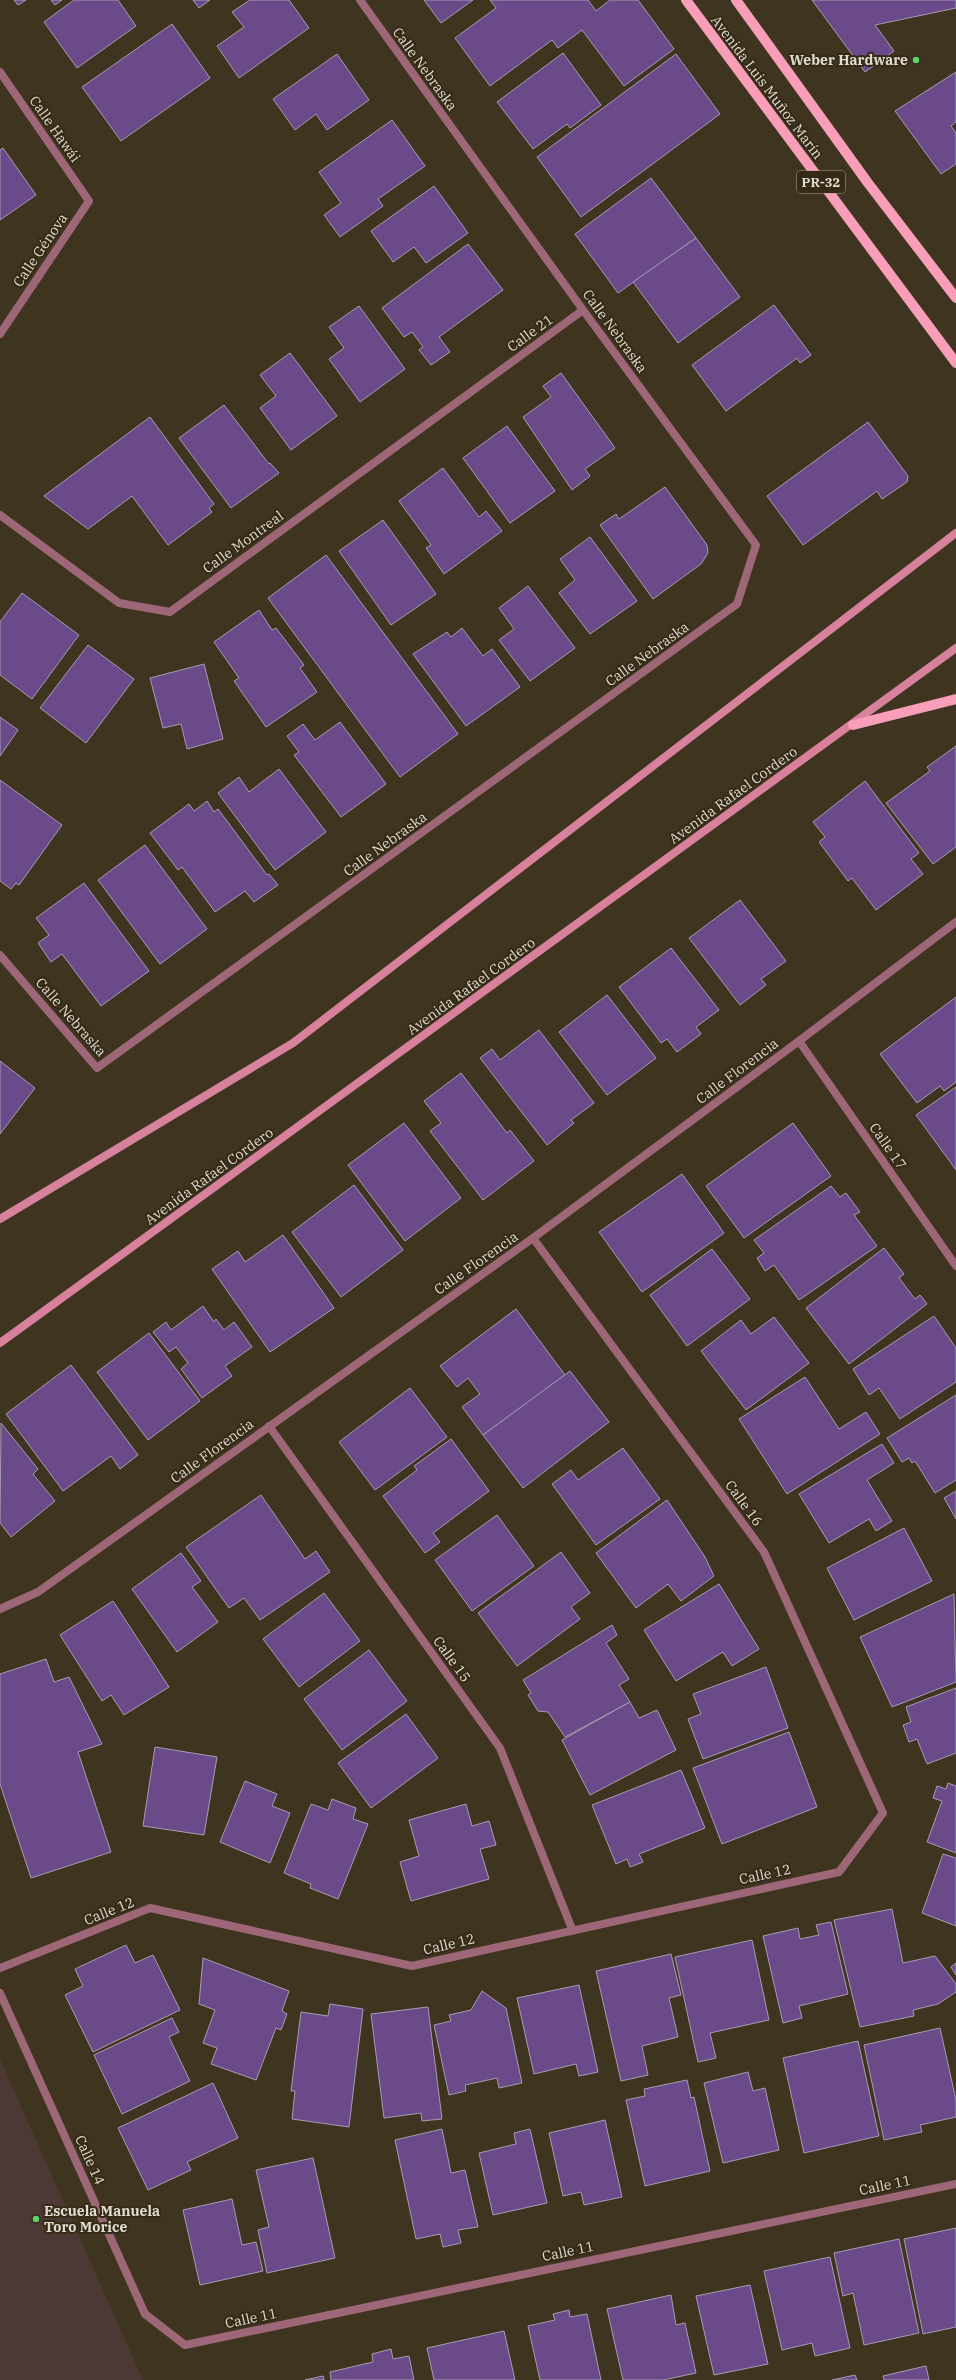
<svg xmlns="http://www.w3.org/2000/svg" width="956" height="2380" viewBox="0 0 956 2380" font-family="'IBM Plex Serif',serif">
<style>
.education{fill:#4c3835}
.building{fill:#6a4a88;stroke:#a79cb4}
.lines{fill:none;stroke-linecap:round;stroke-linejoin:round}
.street{stroke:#9e6777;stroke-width:8}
.secondary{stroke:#d8819c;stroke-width:8}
.primary{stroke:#f89eb9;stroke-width:10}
.poi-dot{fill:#5ed56c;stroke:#342a16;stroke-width:1.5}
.labels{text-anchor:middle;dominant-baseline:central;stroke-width:4;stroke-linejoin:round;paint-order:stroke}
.shield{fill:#342a16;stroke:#ada698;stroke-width:1}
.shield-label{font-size:13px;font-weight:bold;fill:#e1dbcf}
.poi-label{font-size:14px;font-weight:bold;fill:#e1dbcf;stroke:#342a16;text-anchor:end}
.street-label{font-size:14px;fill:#e1dbcf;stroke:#342a16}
</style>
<rect width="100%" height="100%" fill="#3f3420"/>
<path class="education" d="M 0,2059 L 143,2380 L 0,2380 Z"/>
<g class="building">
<path d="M 14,0 L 26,0 L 18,5 Z"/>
<path d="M 51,0 L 62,0 L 55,5 Z"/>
<path d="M 74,0 L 118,0 L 136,26 L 77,68 L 44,22 Z"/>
<path d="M 193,0 L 210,0 L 199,8 Z"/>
<path d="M 250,0 L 289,0 L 309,28 L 239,78 L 217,46 L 244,27 L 232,12 Z"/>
<path d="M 424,0 L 473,0 L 441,23 Z"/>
<path d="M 490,0 L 588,0 L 596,11 L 610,0 L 638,0 L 674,49 L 624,86 L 582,30 L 558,48 L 552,40 L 490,86 L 455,38 L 496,8 Z"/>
<path d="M 812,0 L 956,0 L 956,8 L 875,25 L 894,51 L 865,72 Z"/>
<path d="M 172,24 L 210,78 L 121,141 L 82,87 Z"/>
<path d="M 563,53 L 601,105 L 570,128 L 567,124 L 533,149 L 497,102 Z"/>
<path d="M 337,54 L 369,100 L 327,130 L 316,114 L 295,130 L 273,99 Z"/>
<path d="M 676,54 L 720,114 L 581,217 L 537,157 Z"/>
<path d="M 956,72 L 956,122 L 951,126 L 956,133 L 956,164 L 941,174 L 895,111 Z"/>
<path d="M 392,120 L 425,166 L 378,199 L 383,206 L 340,237 L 324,215 L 341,203 L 319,172 Z"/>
<path d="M 3,148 L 36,195 L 0,220 L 0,150 Z"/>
<path d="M 651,178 L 696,238 L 618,293 L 575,234 Z"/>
<path d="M 434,186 L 468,233 L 426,263 L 414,247 L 393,262 L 371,231 Z"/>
<path d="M 696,238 L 740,297 L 678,343 L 633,282 Z"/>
<path d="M 468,244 L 503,290 L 439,337 L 450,352 L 431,365 L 419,350 L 423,347 L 412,332 L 404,337 L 382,308 Z"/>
<path d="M 774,305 L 811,355 L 800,363 L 797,358 L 726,411 L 692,365 Z"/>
<path d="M 359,306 L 405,369 L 360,402 L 329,359 L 344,348 L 329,327 Z"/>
<path d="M 290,353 L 337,416 L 291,450 L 260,408 L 276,396 L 260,375 Z"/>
<path d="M 561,373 L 615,448 L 585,469 L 590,476 L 572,490 L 523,417 L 551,397 L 543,386 Z"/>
<path d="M 224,405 L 269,464 L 270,463 L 279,473 L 231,508 L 179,438 Z"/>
<path d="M 150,417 L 214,504 L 209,508 L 212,512 L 168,545 L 132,496 L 88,529 L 44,496 Z"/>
<path d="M 868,422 L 908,476 L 907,482 L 882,499 L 877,491 L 803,545 L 767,496 Z"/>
<path d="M 507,426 L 555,491 L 510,523 L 463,458 Z"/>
<path d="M 443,468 L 479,517 L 486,511 L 502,531 L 444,574 L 426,548 L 431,545 L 399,501 Z"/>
<path d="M 665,487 L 707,545 L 708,553 L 701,564 L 653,599 L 600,525 L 616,514 L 619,519 Z"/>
<path d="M 383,520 L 436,594 L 391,625 L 339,551 Z"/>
<path d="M 590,537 L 637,601 L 590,634 L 559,593 L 575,580 L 560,559 Z"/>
<path d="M 326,555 L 458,734 L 400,777 L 268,598 Z"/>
<path d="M 528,586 L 575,648 L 530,681 L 499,640 L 514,629 L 499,608 Z"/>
<path d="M 22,593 L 79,635 L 32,699 L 0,675 L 0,622 Z"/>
<path d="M 259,610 L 272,630 L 276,628 L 304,665 L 300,668 L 317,692 L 266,727 L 234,681 L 239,678 L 214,642 Z"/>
<path d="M 462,628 L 483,656 L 492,649 L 520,687 L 466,726 L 413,654 L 447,632 L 451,637 Z"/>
<path d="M 88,645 L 134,679 L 86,743 L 40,708 Z"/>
<path d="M 204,664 L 223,739 L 187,749 L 181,724 L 163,728 L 150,678 Z"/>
<path d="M 0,717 L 18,730 L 0,756 Z"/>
<path d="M 340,722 L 386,784 L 341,817 L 294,755 L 299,752 L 287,736 L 303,724 L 315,740 Z"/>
<path d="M 956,746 L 956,847 L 933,864 L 886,803 L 930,771 L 927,767 Z"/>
<path d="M 279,769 L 326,832 L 275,870 L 218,793 L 239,777 L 249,792 Z"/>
<path d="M 0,780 L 62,825 L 19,885 L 16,883 L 11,889 L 0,881 Z"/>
<path d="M 865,781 L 919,853 L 911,859 L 923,874 L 876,910 L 852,878 L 848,881 L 819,842 L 825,837 L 813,822 Z"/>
<path d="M 207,801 L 214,812 L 218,809 L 267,875 L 269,874 L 278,885 L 254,902 L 245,891 L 215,912 L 182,867 L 178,870 L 150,833 L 189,804 L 194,811 Z"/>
<path d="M 145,845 L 207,929 L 160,964 L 98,880 Z"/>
<path d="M 84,883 L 149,971 L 101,1006 L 62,954 L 51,962 L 38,943 L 49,935 L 36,918 Z"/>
<path d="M 740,900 L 786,961 L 761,979 L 766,985 L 740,1005 L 689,938 Z"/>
<path d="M 671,948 L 719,1010 L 696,1027 L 701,1034 L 677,1052 L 667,1039 L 661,1043 L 619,987 Z"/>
<path d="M 607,995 L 656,1058 L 607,1095 L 559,1032 Z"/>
<path d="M 956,997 L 956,1082 L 944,1091 L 940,1086 L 917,1103 L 880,1054 Z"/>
<path d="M 539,1030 L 594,1103 L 571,1120 L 574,1123 L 547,1145 L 480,1058 L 492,1049 L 500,1060 Z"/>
<path d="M 0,1061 L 35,1088 L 0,1134 Z"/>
<path d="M 461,1073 L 507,1133 L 510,1130 L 534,1161 L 483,1200 L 430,1131 L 441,1123 L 424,1101 Z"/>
<path d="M 956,1087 L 956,1170 L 916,1115 Z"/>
<path d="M 404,1123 L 461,1198 L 405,1241 L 348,1165 Z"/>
<path d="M 793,1123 L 831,1176 L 744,1238 L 706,1186 Z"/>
<path d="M 682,1174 L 724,1233 L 642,1292 L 599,1232 Z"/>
<path d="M 354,1185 L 403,1250 L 341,1297 L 292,1232 Z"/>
<path d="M 831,1186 L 840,1197 L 846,1193 L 860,1212 L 854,1215 L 877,1246 L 799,1300 L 774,1265 L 765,1271 L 757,1258 L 764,1253 L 754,1240 Z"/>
<path d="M 283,1235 L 334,1308 L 270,1352 L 212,1269 L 238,1251 L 245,1262 Z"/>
<path d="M 884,1248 L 904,1274 L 899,1278 L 915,1299 L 920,1295 L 927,1304 L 849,1364 L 806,1308 Z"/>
<path d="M 712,1249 L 750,1299 L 687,1346 L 650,1295 Z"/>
<path d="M 203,1306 L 214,1322 L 216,1319 L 224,1330 L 234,1322 L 252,1347 L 225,1366 L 232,1376 L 202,1398 L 181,1369 L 188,1363 L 176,1347 L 169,1352 L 153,1332 L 166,1322 L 171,1330 Z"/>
<path d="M 516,1309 L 565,1375 L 483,1435 L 462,1407 L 480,1394 L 468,1378 L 457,1387 L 440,1366 Z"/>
<path d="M 934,1316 L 956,1348 L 956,1382 L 900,1419 L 879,1388 L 869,1395 L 853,1369 Z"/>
<path d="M 774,1317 L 809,1363 L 746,1410 L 701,1351 L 741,1320 L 751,1334 Z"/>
<path d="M 149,1333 L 200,1401 L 148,1440 L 97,1372 Z"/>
<path d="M 71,1365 L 138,1455 L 120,1469 L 111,1456 L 63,1491 L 6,1414 Z"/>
<path d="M 570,1371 L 609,1422 L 523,1488 L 483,1435 Z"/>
<path d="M 805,1377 L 839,1429 L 866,1412 L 880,1434 L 787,1494 L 739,1419 Z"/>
<path d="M 410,1388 L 447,1437 L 375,1490 L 339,1442 Z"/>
<path d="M 956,1395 L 956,1480 L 935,1493 L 915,1461 L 912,1463 L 909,1458 L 902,1462 L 887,1438 Z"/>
<path d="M 1,1423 L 38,1469 L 33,1474 L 55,1501 L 11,1537 L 0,1523 Z"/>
<path d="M 451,1439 L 489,1491 L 433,1533 L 440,1542 L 425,1553 L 383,1496 L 417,1470 L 414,1466 Z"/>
<path d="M 882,1444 L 894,1463 L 867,1480 L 892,1521 L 876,1531 L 869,1519 L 829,1543 L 799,1494 Z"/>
<path d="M 623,1448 L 660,1499 L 596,1545 L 552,1484 L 571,1470 L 578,1480 Z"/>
<path d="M 956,1491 L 956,1519 L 944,1498 Z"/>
<path d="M 261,1495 L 305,1559 L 316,1551 L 330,1572 L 260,1620 L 244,1598 L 229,1608 L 186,1547 Z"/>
<path d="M 667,1500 L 705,1557 L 714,1576 L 681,1601 L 668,1584 L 636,1608 L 596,1553 Z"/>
<path d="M 497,1515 L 534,1566 L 472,1611 L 435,1560 Z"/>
<path d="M 904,1528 L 932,1581 L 854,1620 L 827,1568 Z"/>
<path d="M 561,1552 L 590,1593 L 571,1607 L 580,1619 L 517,1666 L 478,1613 Z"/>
<path d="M 181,1553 L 201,1581 L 192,1587 L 218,1622 L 177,1652 L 132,1589 Z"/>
<path d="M 719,1584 L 759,1649 L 732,1666 L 723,1652 L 676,1681 L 644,1630 Z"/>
<path d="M 324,1593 L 360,1641 L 299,1687 L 263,1639 Z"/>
<path d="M 954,1594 L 956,1682 L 892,1707 L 860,1637 Z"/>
<path d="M 113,1601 L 169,1687 L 124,1715 L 111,1695 L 102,1701 L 60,1635 Z"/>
<path d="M 612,1625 L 617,1635 L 606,1643 L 629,1679 L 619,1685 L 630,1702 L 565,1737 L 548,1712 L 538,1711 L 528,1695 L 531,1693 L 523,1680 Z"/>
<path d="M 369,1650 L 407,1701 L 342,1750 L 304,1699 Z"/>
<path d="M 46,1659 L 54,1682 L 69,1677 L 102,1744 L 78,1752 L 111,1852 L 31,1878 L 0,1784 L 0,1674 Z"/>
<path d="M 766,1667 L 788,1728 L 703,1759 L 688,1719 L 701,1714 L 693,1694 Z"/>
<path d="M 956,1688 L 956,1753 L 927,1764 L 917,1739 L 909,1742 L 903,1725 L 911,1722 L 906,1707 Z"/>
<path d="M 630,1702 L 639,1718 L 657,1710 L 676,1750 L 590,1795 L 562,1740 Z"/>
<path d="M 406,1714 L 438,1758 L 371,1808 L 338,1763 Z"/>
<path d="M 789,1732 L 817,1807 L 722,1844 L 693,1768 Z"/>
<path d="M 155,1747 L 217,1757 L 204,1835 L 143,1826 Z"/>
<path d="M 681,1770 L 705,1828 L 639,1854 L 643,1862 L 630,1867 L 627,1859 L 616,1864 L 592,1805 Z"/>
<path d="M 245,1781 L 277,1794 L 272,1806 L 290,1813 L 270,1863 L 220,1842 Z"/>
<path d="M 948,1783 L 956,1786 L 956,1853 L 927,1842 L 942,1801 L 933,1798 L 937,1786 L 946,1789 Z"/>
<path d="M 332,1799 L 356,1808 L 353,1819 L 368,1824 L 338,1899 L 310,1888 L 311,1884 L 284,1873 L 311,1804 L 328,1810 Z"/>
<path d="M 466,1804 L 472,1826 L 489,1821 L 496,1845 L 480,1849 L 489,1879 L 411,1901 L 400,1862 L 419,1856 L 409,1820 Z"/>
<path d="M 943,1854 L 956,1858 L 956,1926 L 922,1913 Z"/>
<path d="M 892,1909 L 903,1963 L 935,1956 L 956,1984 L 956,1992 L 938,2004 L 913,2010 L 914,2016 L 860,2027 L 834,1920 Z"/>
<path d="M 831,1922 L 848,1994 L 799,2006 L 802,2018 L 783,2023 L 763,1936 L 798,1928 L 800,1939 L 819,1935 L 816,1925 Z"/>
<path d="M 752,1940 L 769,2020 L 710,2033 L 716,2058 L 698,2062 L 675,1957 Z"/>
<path d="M 126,1945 L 135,1963 L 153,1955 L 180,2010 L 93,2052 L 65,1995 L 83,1986 L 75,1969 Z"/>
<path d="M 671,1954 L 681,1995 L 669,1998 L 678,2037 L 642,2046 L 648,2075 L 621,2081 L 596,1971 Z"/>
<path d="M 203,1958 L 289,1991 L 282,2011 L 287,2014 L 281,2030 L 276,2028 L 256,2080 L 211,2064 L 217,2048 L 203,2043 L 215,2010 L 199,2004 Z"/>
<path d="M 956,1963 L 956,1975 L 951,1967 Z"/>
<path d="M 579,1985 L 598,2072 L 579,2076 L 576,2064 L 534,2074 L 517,1998 Z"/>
<path d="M 482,1991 L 506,2008 L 522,2083 L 499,2088 L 497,2078 L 465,2085 L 466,2091 L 449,2095 L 434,2025 L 451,2021 L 449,2015 L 471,2010 Z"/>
<path d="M 330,2004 L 363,2009 L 349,2127 L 292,2119 L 295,2091 L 291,2091 L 301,2012 L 328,2016 Z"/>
<path d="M 428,2007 L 442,2119 L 422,2121 L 421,2113 L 384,2118 L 371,2014 Z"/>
<path d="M 172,2018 L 179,2032 L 169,2037 L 190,2081 L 122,2114 L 94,2055 Z"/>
<path d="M 940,2028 L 956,2100 L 956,2117 L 920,2125 L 922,2132 L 884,2140 L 864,2045 Z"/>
<path d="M 858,2041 L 879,2136 L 804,2153 L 783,2058 Z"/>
<path d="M 748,2072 L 753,2091 L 765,2088 L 779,2150 L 723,2163 L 704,2083 Z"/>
<path d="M 687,2080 L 691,2098 L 694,2097 L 710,2171 L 645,2186 L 626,2100 L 645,2096 L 644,2089 Z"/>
<path d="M 213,2083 L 238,2138 L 187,2162 L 191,2170 L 148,2190 L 118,2128 Z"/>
<path d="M 605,2120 L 622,2197 L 584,2205 L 581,2192 L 563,2196 L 549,2133 Z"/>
<path d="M 442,2129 L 451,2173 L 465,2170 L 478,2227 L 458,2230 L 461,2243 L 443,2247 L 440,2234 L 416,2239 L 395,2140 Z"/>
<path d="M 530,2129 L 547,2203 L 493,2215 L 479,2153 L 516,2144 L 514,2133 Z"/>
<path d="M 313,2158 L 335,2258 L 267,2273 L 258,2230 L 269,2227 L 256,2170 Z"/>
<path d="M 232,2199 L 242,2245 L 256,2242 L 263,2271 L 200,2285 L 183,2210 Z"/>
<path d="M 956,2228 L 956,2327 L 923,2334 L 904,2239 Z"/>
<path d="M 899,2239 L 919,2333 L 864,2345 L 853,2293 L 843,2296 L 834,2253 Z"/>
<path d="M 830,2257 L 850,2348 L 815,2356 L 812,2343 L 782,2350 L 764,2271 Z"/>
<path d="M 750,2285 L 768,2364 L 714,2375 L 696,2296 Z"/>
<path d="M 671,2295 L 676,2325 L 685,2323 L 696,2373 L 663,2380 L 623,2380 L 607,2309 Z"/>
<path d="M 569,2310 L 570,2317 L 587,2314 L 601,2380 L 540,2380 L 528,2326 L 555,2320 L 553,2314 Z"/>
<path d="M 504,2331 L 515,2380 L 434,2380 L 427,2348 Z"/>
<path d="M 391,2349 L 393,2359 L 409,2356 L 414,2380 L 331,2380 L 330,2372 L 373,2362 L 372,2354 Z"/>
<path d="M 926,2366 L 929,2380 L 884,2380 L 883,2376 Z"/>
<path d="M 855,2375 L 857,2380 L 832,2380 Z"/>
<path d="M 323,2376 L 324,2380 L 305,2380 Z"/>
</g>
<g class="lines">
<g class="street">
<path d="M 0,72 L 89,201 L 0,334"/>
<path d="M 0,515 L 119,603 L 170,612 L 583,310"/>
<path d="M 0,955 L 97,1068 L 737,604 L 756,545 L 583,310 L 360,0"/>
<path d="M 799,1041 L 956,1266"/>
<path d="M 269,1426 L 500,1748 L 572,1929"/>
<path d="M 0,1609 L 38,1592 L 533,1238 L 799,1041 L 956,922"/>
<path d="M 0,1968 L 150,1908 L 412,1966 L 839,1872 L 883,1813 L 764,1552 L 533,1238"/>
<path d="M 0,1993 L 145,2314 L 185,2345 L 956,2184"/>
</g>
<g class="secondary">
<path d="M 0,1219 L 293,1043 L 956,533"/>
<path d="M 0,1343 L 956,648"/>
</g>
<g class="primary">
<path d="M 686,0 L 956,363"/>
<path d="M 736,0 L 868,183 L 956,298"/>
<path d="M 853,725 L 956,699"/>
</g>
</g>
<g class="poi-dot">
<circle cx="916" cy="60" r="4"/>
<circle cx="36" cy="2219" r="4"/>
</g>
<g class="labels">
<rect class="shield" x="797" y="171" width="48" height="22" rx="3"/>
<g class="shield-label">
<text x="821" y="182">PR-32</text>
</g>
<g class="poi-label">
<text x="908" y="60">Weber Hardware</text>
<text x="44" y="2211" text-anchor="start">Escuela Manuela<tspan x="44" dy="16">Toro Morice</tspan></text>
</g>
<g class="street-label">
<text transform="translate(425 69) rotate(54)">Calle Nebraska</text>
<text transform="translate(767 87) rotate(53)">Avenida Luis Muñoz Marín</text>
<text transform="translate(55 129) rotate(55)">Calle Hawái</text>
<text transform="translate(40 250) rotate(-56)">Calle Génova</text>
<text transform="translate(615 331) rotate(54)">Calle Nebraska</text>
<text transform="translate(530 333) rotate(-36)">Calle 21</text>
<text transform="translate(243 542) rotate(-36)">Calle Montreal</text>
<text transform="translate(647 654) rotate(-36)">Calle Nebraska</text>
<text transform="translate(733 795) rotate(-36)">Avenida Rafael Cordero</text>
<text transform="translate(385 844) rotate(-36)">Calle Nebraska</text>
<text transform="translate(471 986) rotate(-36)">Avenida Rafael Cordero</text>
<text transform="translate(71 1017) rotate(49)">Calle Nebraska</text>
<text transform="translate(737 1071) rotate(-37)">Calle Florencia</text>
<text transform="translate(888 1146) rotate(55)">Calle 17</text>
<text transform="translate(209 1176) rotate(-36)">Avenida Rafael Cordero</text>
<text transform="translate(476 1263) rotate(-35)">Calle Florencia</text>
<text transform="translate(212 1451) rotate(-36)">Calle Florencia</text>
<text transform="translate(744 1503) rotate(54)">Calle 16</text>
<text transform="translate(452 1659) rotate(54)">Calle 15</text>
<text transform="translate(765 1874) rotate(-12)">Calle 12</text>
<text transform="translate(109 1911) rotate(-22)">Calle 12</text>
<text transform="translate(449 1944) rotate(-13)">Calle 12</text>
<text transform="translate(90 2160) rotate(66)">Calle 14</text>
<text transform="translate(885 2185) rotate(-12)">Calle 11</text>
<text transform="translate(568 2251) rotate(-12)">Calle 11</text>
<text transform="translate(251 2318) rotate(-12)">Calle 11</text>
</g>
</g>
</svg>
